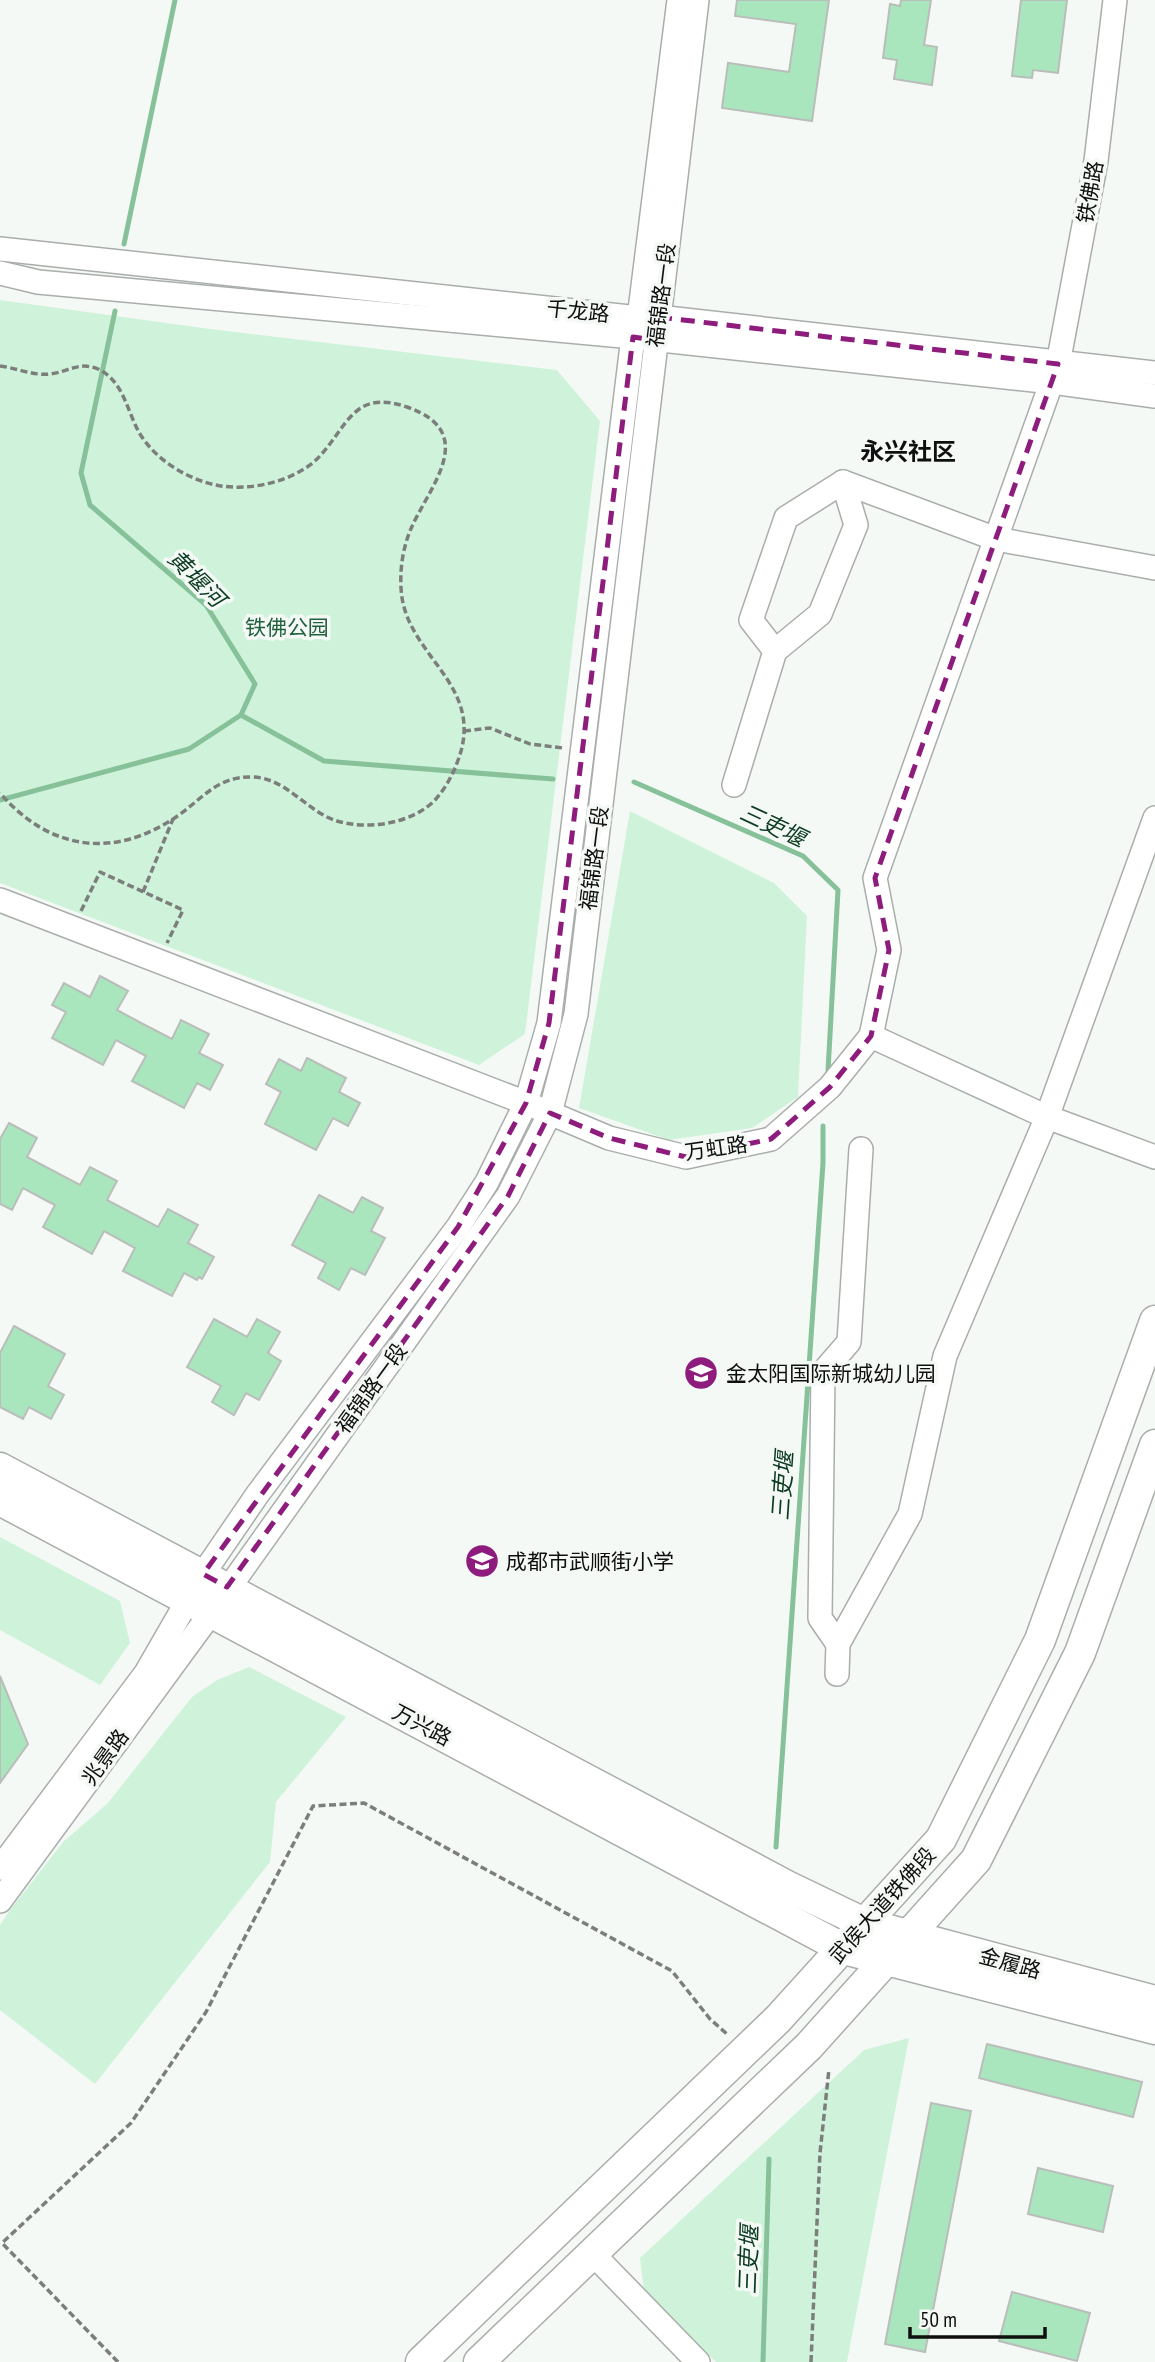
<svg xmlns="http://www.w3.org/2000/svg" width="1155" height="2362" viewBox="0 0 1155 2362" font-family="'PT Sans Narrow','Noto Sans SC',sans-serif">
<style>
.green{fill:#cff3da}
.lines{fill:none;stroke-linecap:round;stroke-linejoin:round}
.stream{stroke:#86c199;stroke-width:5}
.building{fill:#aae6bd;stroke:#babebb;stroke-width:2}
.minor-casing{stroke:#aaaeab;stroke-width:26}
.major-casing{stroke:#aaaeab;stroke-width:33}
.path{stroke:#7c7e7c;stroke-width:3.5;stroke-dasharray:7 3.5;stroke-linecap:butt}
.minor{stroke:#fff;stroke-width:23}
.major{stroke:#fff;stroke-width:30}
.marked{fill:none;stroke:#8d1c7d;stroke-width:5;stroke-dasharray:14 9;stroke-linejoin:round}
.labels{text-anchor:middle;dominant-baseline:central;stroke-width:7;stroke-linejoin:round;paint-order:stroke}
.street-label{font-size:21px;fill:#0e0f0e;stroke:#f5f9f6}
.park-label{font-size:21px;fill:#21623d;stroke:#f5f9f6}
.poi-label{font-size:21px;fill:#0e0f0e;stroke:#f5f9f6;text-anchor:start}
.water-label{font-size:23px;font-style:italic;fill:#0c3b21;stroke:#f5f9f6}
.quarter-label{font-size:24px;font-weight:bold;fill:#0e0f0e;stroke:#f5f9f6}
</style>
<rect width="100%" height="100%" fill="#f5f9f6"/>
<g class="green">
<path d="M 0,300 L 210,329 L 557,370 L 600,421 L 525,1034 L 479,1065 L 0,883 Z"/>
<path d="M 630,811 L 774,883 L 807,916 L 798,1097 L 752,1128 L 669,1140 L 579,1108 Z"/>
<path d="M 0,1537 L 120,1601 L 130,1643 L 100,1685 L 0,1630 Z"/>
<path d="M 249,1667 L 346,1717 L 276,1802 L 270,1862 L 95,2084 L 0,2010 L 0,1925 L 10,1910 L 64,1841 L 107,1804 L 192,1697 L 217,1680 Z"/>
<path d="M 909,2038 L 847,2362 L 716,2362 L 644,2292 L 640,2258 L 864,2050 Z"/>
</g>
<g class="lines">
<g class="stream">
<path d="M 124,244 L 175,0"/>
<path d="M 241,715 L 324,761 L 553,779"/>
<path d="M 634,782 L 803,856 L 838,890 L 828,1071"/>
<path d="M 0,800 L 189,749 L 241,715 L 255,684 L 206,605 L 90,505 L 81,473 L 115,311"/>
<path d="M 776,1847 L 823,1163 L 823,1126"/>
<path d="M 763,2362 L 769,2159"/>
</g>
</g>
<g class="building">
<path d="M 737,0 L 829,0 L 812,121 L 722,108 L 728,63 L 789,72 L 796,24 L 735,16 Z"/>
<path d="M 901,0 L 931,0 L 924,45 L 937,47 L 932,85 L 894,79 L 897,60 L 883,58 L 890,4 L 900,6 Z"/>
<path d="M 1021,0 L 1067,0 L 1058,73 L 1033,70 L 1032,78 L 1012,76 Z"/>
<path d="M 100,976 L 128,991 L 117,1010 L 143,1024 L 172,1039 L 181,1020 L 209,1034 L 199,1053 L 223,1065 L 210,1090 L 197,1083 L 184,1108 L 132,1081 L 146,1056 L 116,1040 L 103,1065 L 52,1038 L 66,1012 L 52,1005 L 64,983 L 90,997 Z"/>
<path d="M 307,1058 L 346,1078 L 339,1092 L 360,1103 L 348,1126 L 333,1118 L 316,1150 L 265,1124 L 281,1092 L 266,1084 L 279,1059 L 301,1071 Z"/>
<path d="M 9,1123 L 37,1138 L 27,1157 L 80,1185 L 90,1167 L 117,1181 L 107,1200 L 158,1227 L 168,1209 L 198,1225 L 188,1243 L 214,1257 L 202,1279 L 199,1277 L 197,1280 L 184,1273 L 172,1296 L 123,1271 L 135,1248 L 104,1231 L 92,1254 L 43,1227 L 55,1205 L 49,1202 L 23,1188 L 12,1210 L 0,1204 L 0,1139 Z"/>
<path d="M 319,1195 L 353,1213 L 362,1197 L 383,1208 L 371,1231 L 385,1238 L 365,1275 L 351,1268 L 339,1290 L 318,1278 L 326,1263 L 292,1245 Z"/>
<path d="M 214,1319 L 247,1337 L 257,1319 L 280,1332 L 268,1353 L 281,1361 L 259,1400 L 246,1393 L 234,1415 L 212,1402 L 221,1386 L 187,1367 Z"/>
<path d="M 14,1326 L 65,1354 L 48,1386 L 64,1395 L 51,1419 L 29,1407 L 23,1419 L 0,1407 L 0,1353 Z"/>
<path d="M 0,1676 L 28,1744 L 0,1783 Z"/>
<path d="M 987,2044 L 1142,2082 L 1133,2117 L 979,2078 Z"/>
<path d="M 931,2103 L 971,2111 L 925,2352 L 885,2344 Z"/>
<path d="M 1038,2168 L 1113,2186 L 1103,2232 L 1028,2214 Z"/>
<path d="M 1012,2292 L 1090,2313 L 1077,2361 L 999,2341 Z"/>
</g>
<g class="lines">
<g class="minor-casing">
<g id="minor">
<path d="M 1115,0 L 1096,161 L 1058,364 L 875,878 L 889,950 L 871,1036 L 1047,1117 L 1155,1157"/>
<path d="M 0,249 L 639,318 L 658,317 L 1155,373"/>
<path d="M 0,273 L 38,282 L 633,337 L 1052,382 L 1155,396"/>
<path d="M 775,651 L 820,614 L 856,525 L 843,482"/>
<path d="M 734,785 L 775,651 L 751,620 L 786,518 L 843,482 L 996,539 L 1155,568"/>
<path d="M 0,900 L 526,1103 L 609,1138 L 686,1157 L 771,1139 L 830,1087 L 871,1036"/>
<path d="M 838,1644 L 820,1618 L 823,1372 L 849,1342 L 861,1149"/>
<path d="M 837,1674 L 838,1644 L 910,1514 L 945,1356 L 1047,1117 L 1155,818"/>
<path d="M 0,1868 L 146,1673 L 203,1574 L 257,1495 L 458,1227 L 487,1182 L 526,1103 L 549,1023 L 633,337 L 639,318 L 679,0"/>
<path d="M 0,1901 L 211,1613 L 508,1196 L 550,1113 L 576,1014 L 697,0"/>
<path d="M 592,2253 L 698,2362"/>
</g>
</g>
<g class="major-casing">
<g id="major">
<path d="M 0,1468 L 787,1886 L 866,1924 L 1155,2001"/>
<path d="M 0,1500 L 844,1949 L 1155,2029"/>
<path d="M 421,2362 L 778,2019 L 941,1839 L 1040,1640 L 1155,1321"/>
<path d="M 479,2362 L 809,2046 L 976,1860 L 1080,1653 L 1155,1445"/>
</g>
</g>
<g class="path">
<path d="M 0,366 C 16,368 34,376 50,374 C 68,372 79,361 98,369 C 124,381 127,412 140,434 C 156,460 187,479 216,485 C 248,492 293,482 317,459 C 347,429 352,388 407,407 C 482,433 427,489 410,531 C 403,549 400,567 401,587 C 403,657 489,683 457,763 C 452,776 445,789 435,800 C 412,824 366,831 334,820 C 305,809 285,778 253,777 C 218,776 204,797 179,815 C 115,860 50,851 0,793"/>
<path d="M 464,731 L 490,728 L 530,744 L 563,748"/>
<path d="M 143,892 L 173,819"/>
<path d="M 81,911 L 100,872 L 183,910 L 167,943"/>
<path d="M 118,2362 L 2,2243 L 131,2123 L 206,2012 L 313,1806 L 364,1803 L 672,1971 L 710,2019 L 728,2035"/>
<path d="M 811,2362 L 820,2153 L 829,2069"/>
</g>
<use href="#minor" class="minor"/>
<use href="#major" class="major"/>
</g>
<path class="marked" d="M 658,317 L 1058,364 L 875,878 L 889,950 L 871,1036 L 830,1087 L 771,1139 L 686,1157 L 609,1138 L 550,1113 L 508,1196 L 227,1587 L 203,1574 L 458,1227 L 526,1103 L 549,1023 L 633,337 L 655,340 Z"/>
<defs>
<g id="school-disc" transform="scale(1.75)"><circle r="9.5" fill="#8d1c7d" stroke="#f5f9f6"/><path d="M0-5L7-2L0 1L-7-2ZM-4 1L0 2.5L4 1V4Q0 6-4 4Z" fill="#fff"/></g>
</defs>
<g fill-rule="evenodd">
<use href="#school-disc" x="701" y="1373"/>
<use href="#school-disc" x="482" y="1561"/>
</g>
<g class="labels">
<g class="street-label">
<text transform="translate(1090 192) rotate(-80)">铁佛路</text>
<text transform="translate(661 295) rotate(-83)">福锦路一段</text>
<text transform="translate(578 311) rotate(6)">千龙路</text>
<text transform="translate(594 858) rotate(-83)">福锦路一段</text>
<text transform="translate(716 1148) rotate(-8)">万虹路</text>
<text transform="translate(371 1388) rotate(-54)">福锦路一段</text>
<text transform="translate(422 1725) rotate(28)">万兴路</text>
<text transform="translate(105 1757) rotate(-54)">兆景路</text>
<text transform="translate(882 1905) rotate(-48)">武侯大道铁佛段</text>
<text transform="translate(1010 1963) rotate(15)">金履路</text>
</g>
<g class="park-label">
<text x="287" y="627">铁佛公园</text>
</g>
<g class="poi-label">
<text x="726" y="1373">金太阳国际新城幼儿园</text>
<text x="506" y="1561">成都市武顺街小学</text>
</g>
<g class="water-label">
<text transform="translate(197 578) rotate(45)">黄堰河</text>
<text transform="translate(773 825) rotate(25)">三吏堰</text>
<text transform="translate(782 1486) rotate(-86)">三吏堰</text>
<text transform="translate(748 2260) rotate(-88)">三吏堰</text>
</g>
<g class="quarter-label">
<text x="908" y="451">永兴社区</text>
</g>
</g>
<path d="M910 2327v10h135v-10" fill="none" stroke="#0e0f0e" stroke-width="3.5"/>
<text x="920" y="2327" font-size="21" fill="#0e0f0e" stroke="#f5f9f6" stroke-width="5" paint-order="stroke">50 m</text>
</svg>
